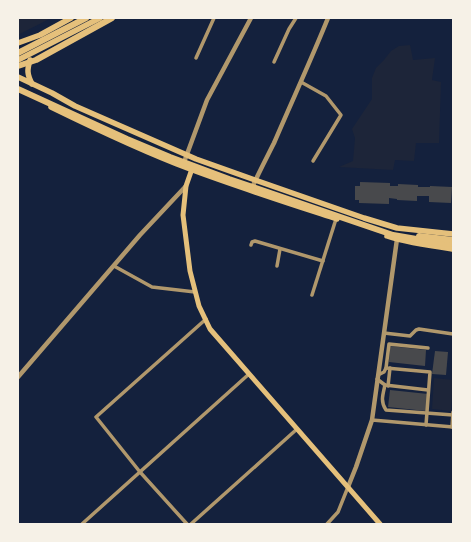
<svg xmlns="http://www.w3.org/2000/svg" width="471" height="542" viewBox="0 0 471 542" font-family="Quicksand,sans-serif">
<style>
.green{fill:#1d2539}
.building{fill:#48494c}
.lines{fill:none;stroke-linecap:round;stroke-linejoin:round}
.minor{stroke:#b1986c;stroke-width:3.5}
.tertiary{stroke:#b1986c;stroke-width:4.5}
.secondary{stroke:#e5c07b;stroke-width:5}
.primary{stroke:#e5c07b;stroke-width:5.5}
.trunk{stroke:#e5c07b;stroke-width:6}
</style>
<rect width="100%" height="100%" fill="#14213d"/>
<g class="green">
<path d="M 18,18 L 51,18 L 18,35 Z"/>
<path d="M 410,45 L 413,60 L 435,58 L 432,80 L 441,82 L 439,143 L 416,143 L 414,161 L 395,160 L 393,170 L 339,167 L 353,161 L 355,138 L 352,129 L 372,99 L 372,78 L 376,68 L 384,60 L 391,51 L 399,46 Z"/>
<path d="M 434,378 L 453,380 L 451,411 L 432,409 Z"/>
</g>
<g class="building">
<path d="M 360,182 L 390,183 L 390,186 L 398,186 L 398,184 L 418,185 L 418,187 L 430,187 L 430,186 L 452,187 L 451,203 L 429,202 L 429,196 L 417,196 L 417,201 L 397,200 L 397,199 L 389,198 L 389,204 L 359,203 L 359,200 L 355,200 L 355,186 L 360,186 Z"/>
<path d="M 390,346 L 426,350 L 425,366 L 389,362 Z"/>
<path d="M 435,351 L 448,352 L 446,375 L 432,374 Z"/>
<path d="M 390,390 L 428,394 L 426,411 L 388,407 Z"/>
</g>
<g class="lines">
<g class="minor">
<path d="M 196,58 L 214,18"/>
<path d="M 274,62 L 289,29 L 296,18"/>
<path d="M 301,82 L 326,96 L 341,115 L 313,161"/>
<path d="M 251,245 L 252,242 L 255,241 L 323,261"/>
<path d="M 114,266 L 152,287 L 195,292"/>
<path d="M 277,266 L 280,249"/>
<path d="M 312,295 L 336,219"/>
<path d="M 384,333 L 410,336 L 416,330 L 419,329 L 453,334"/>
<path d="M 378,375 L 384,372 L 386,368"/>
<path d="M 377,379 L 385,385 L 428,390"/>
<path d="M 385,385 C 383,394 380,402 386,410 L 453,415"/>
<path d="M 388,386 L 390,368"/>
<path d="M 372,420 L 453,427"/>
<path d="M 426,425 L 430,372 L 386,368 L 389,344 L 428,348"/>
<path d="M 452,427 L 453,412"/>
<path d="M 82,524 L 249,374"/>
<path d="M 187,524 L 140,472 L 96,417 L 206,319"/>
<path d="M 191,524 L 297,429"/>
<path d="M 327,524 L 338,512 L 348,487"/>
</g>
<g class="tertiary">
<path d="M 183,165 L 207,100 L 251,18"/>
<path d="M 251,190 C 258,174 266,159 274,143 C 292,101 311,60 328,18"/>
<path d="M 18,377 L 140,235 L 186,186"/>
<path d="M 348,487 L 356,467 L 372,420 L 397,239"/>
</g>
<path class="secondary" d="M 193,166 L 186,186 L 183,215 L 190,271 L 199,306 L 210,329 L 380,524"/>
<g class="primary">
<path d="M 18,43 L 40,35 L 71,18"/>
<path d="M 18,60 L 100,18"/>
<path d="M 30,60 C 27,70 27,74 32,84"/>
<path d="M 18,77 L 52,93 L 75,106 L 196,159 L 255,180 L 364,218 L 397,228 L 453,234"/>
<path d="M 51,107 C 96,129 142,151 190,169 C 238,187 288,203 337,219"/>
<path d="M 387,236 C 408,243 431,246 453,249"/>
</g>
<g class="trunk">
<path d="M 18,53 L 86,18"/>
<path d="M 18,66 L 36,60 L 112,18"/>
<path d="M 18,89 L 127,139 L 170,157 L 229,179 L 393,235 L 434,242 L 453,244"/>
<path d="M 419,236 L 453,240"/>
</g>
</g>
<rect width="471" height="542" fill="none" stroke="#f6f1e7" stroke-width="38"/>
</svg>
